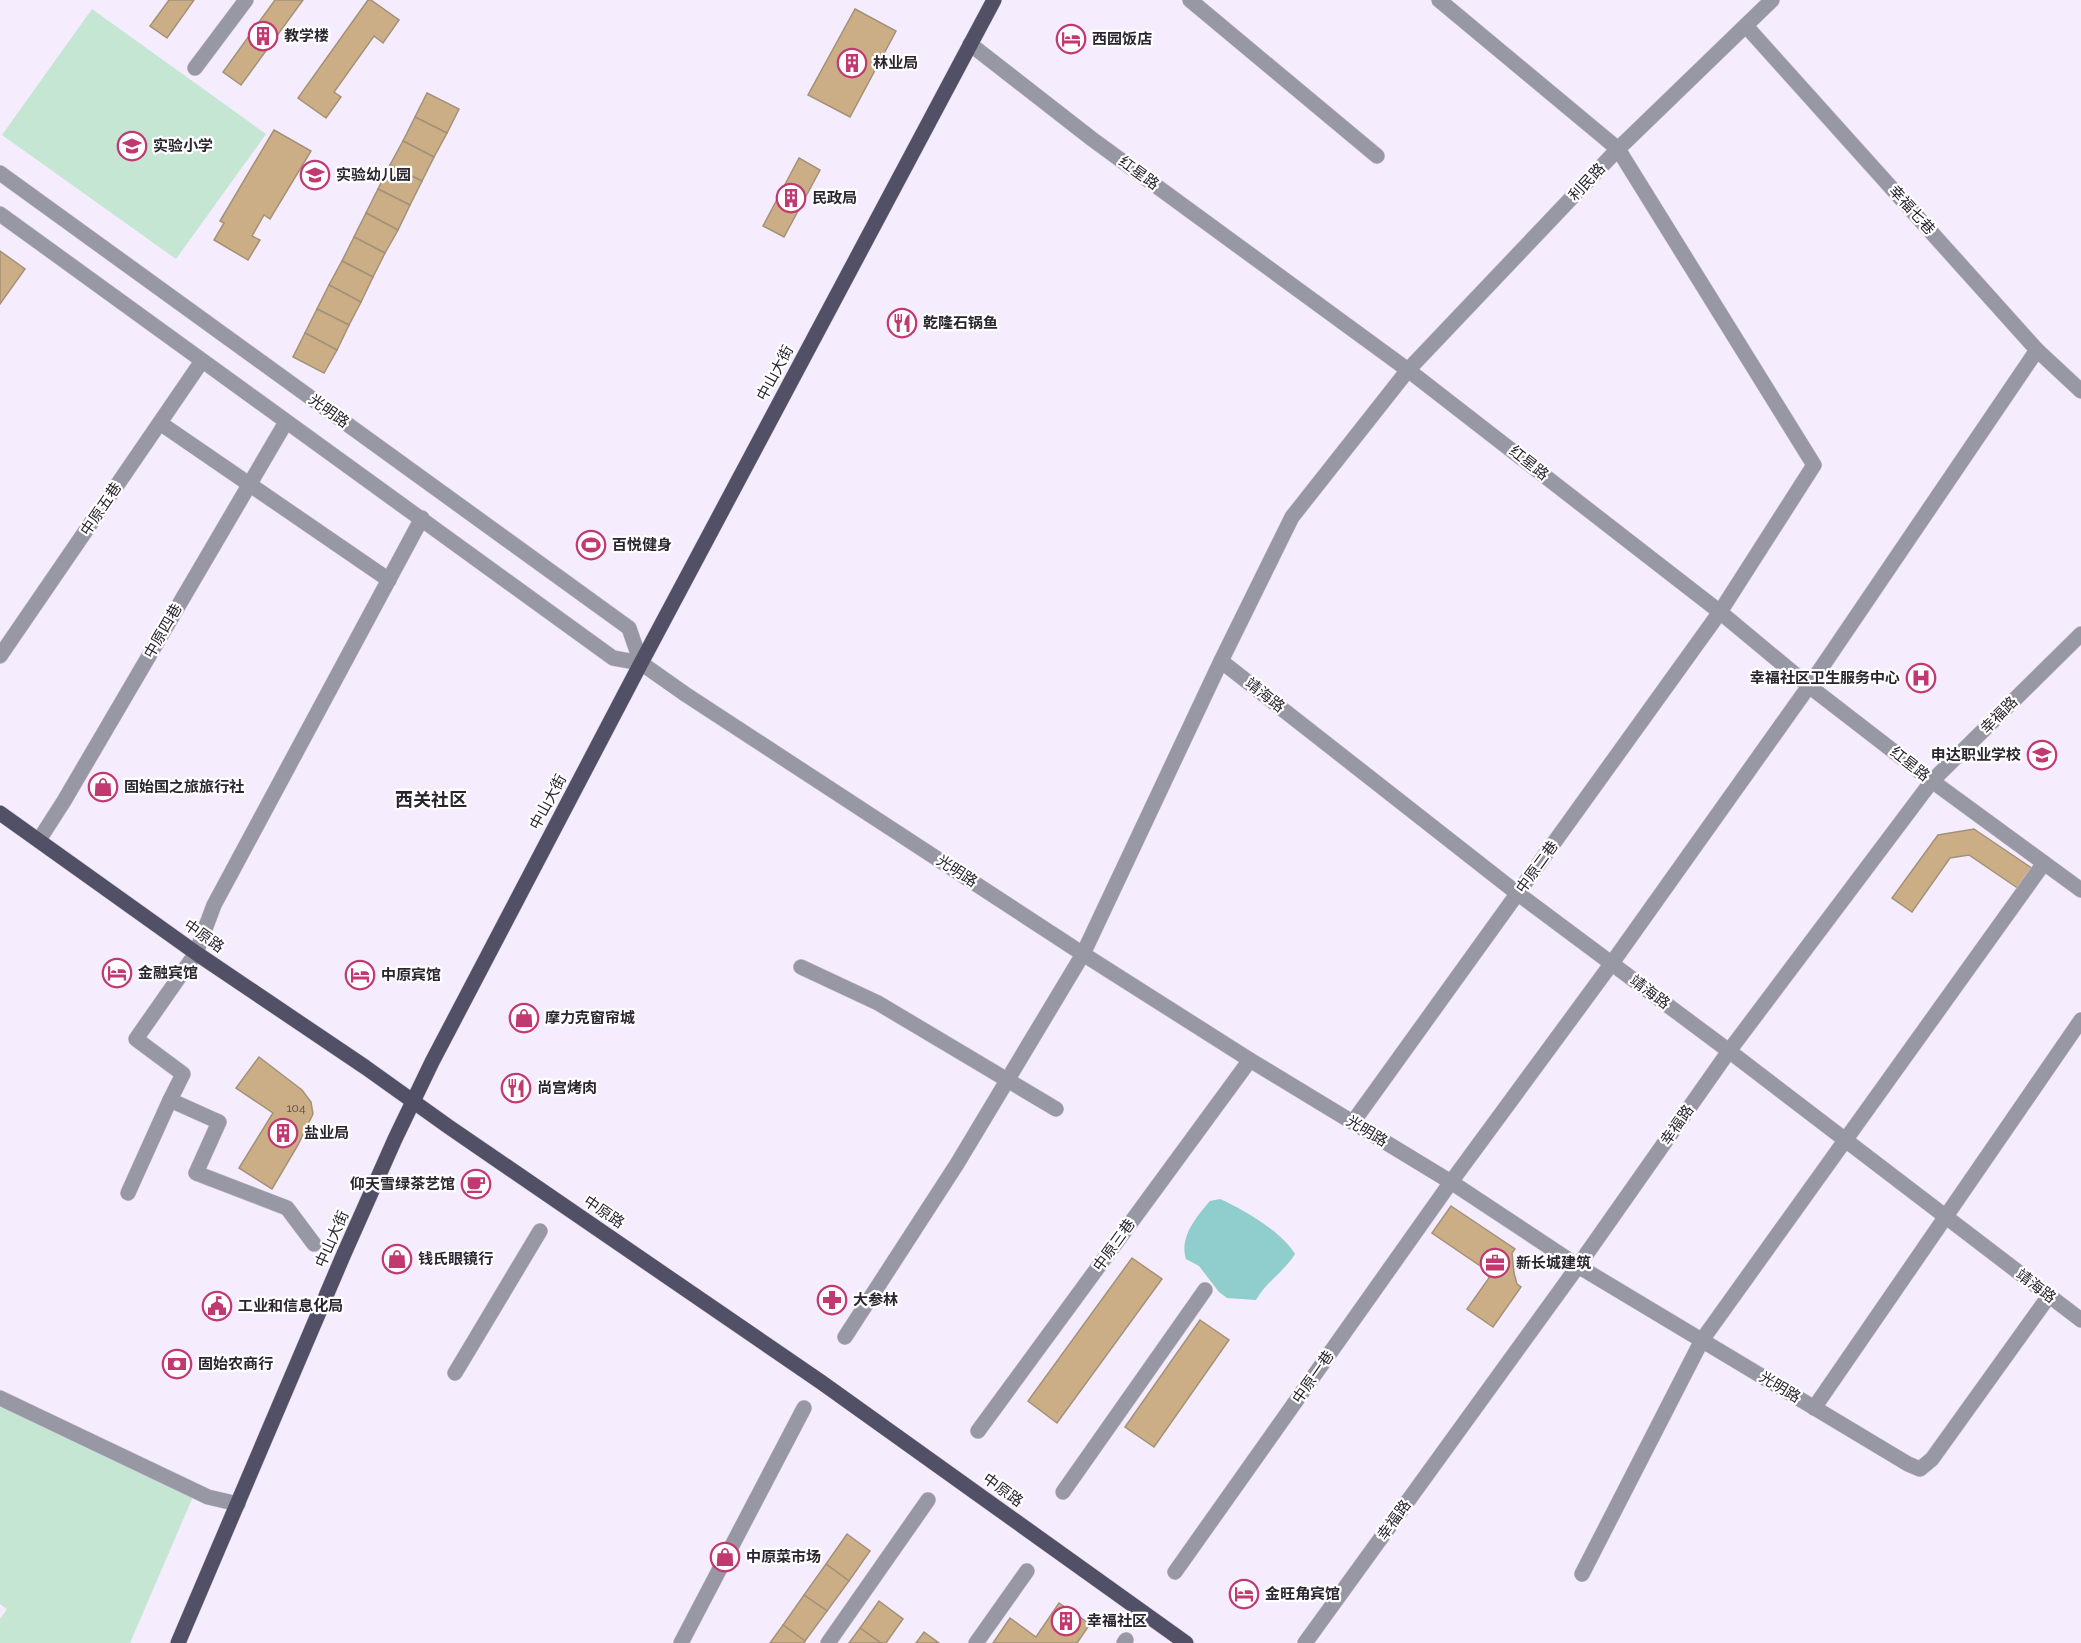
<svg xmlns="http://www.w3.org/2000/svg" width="2081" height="1643" viewBox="0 0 2081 1643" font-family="Raleway,'Noto Sans SC',sans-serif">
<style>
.green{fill:#c5e6d2}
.water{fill:#8fcecd}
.building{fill:#ccae86;stroke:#a39178;stroke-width:1.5}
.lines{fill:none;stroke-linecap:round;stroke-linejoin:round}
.minor-casing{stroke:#d0c8d8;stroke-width:16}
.major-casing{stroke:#d0c8d8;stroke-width:16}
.minor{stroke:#9898a4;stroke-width:15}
.major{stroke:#515066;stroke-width:15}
.labels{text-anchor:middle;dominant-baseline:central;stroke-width:4.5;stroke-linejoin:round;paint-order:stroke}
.number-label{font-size:12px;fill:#524745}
.poi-label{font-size:15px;font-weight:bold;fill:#2a252f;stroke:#fff;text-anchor:start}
.street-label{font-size:15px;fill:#2a252f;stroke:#fff}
.quarter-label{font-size:18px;font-weight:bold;fill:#2a252f;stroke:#fff}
</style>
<rect width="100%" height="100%" fill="#f5ecfd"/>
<g class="green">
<path d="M 92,9 L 266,134 L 176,259 L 2,135 Z"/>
<path d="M 7,1396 L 198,1485 L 130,1643 L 0,1643 L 0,1619 L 7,1609 L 0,1604 L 0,1408 Z"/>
</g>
<path class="water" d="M 1220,1199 C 1243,1209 1282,1232 1295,1254 C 1284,1272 1266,1282 1256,1300 L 1227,1298 L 1219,1292 L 1199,1266 L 1186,1259 C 1179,1238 1196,1217 1210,1201 Z"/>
<g class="building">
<path d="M 169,0 L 194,0 L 167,38 L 150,26 Z"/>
<path d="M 275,0 L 303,0 L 241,85 L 223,72 Z"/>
<path d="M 368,0 L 371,0 L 399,20 L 383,43 L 374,36 L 334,92 L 341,97 L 326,118 L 298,98 Z"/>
<path d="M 855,9 L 896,31 L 850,117 L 808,95 Z"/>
<path d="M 427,93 L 459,109 L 447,133 L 415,117 Z"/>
<path d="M 415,117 L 447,133 L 434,157 L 403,141 Z"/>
<path d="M 274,130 L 311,151 L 270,219 L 264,215 L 252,236 L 260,240 L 248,260 L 214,240 L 224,223 L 220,221 Z"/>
<path d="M 403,141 L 434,157 L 422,181 L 390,165 Z"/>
<path d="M 799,158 L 820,170 L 784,237 L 763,226 Z"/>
<path d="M 390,165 L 422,181 L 410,205 L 378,189 Z"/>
<path d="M 378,189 L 410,205 L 398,230 L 366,213 Z"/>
<path d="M 366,213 L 398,230 L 385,253 L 354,237 Z"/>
<path d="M 354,237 L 385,253 L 373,277 L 342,261 Z"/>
<path d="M 0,251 L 25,269 L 0,304 Z"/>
<path d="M 342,261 L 373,277 L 361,302 L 329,285 Z"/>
<path d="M 329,285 L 361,302 L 349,325 L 317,309 Z"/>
<path d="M 317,309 L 349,325 L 337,350 L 305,333 Z"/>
<path d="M 305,333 L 337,350 L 324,373 L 293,357 Z"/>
<path d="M 1974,829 L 2033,869 L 2019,889 L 1969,855 L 1950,858 L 1912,912 L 1892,898 L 1938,835 Z"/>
<path d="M 259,1057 L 302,1090 L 311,1102 L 313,1114 L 298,1145 L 272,1189 L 239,1168 L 273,1113 L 236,1088 Z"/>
<path d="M 1451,1206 L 1515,1249 L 1512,1253 L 1514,1273 L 1517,1284 L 1521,1287 L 1493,1327 L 1467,1309 L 1489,1278 L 1486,1270 L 1432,1233 Z"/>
<path d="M 1132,1258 L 1162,1279 L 1057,1423 L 1028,1401 Z"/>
<path d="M 1200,1320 L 1229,1340 L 1154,1447 L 1125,1427 Z"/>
<path d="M 847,1534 L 870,1551 L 849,1581 L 826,1564 Z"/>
<path d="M 826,1564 L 849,1581 L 827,1611 L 804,1595 Z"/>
<path d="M 804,1595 L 827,1611 L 805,1641 L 783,1625 Z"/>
<path d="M 879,1601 L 903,1619 L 886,1643 L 881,1643 L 860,1628 Z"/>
<path d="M 1059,1603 L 1090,1624 L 1077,1643 L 993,1643 L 1010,1618 L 1036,1637 Z"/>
<path d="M 783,1625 L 805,1641 L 804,1643 L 770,1643 Z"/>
<path d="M 860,1628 L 881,1643 L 849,1643 Z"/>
<path d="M 924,1632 L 939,1643 L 916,1643 Z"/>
</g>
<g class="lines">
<g class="minor-casing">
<g id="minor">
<path d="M 1190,0 L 1377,156"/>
<path d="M 1746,26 L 2037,350 L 2081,391"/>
<path d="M 970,44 L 1092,139 L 1408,370 L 1720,612 L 1809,686 L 1932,781 L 2081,890"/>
<path d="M 195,68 L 246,0"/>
<path d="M 0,173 L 629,628 L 641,663"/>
<path d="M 0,214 L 613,658 L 641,663 L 685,694 L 1083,954 L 1250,1060 L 1451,1182 L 1578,1266 L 1908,1464 L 1920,1469 L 1932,1459 L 2049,1296"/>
<path d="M 160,423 L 389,580"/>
<path d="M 0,656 L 202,361"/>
<path d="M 1221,661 L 1517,893 L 1729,1051 L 2081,1320"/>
<path d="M 39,840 L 64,801 L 286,422"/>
<path d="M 801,967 L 878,1003 L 1056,1109"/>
<path d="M 1353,1122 L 1720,612 L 1814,465 L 1618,149 L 1439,0"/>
<path d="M 128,1193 L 170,1100"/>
<path d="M 314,1244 L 287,1208 L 196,1173 L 219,1122 L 170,1100 L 183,1074 L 136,1039 L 196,953 L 214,905 L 422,518"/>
<path d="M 845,1337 L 957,1164 L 1083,954 L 1221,661 L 1292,517 L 1408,370 L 1618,149 L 1772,0"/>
<path d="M 455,1373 L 540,1231"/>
<path d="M 0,1398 L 208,1497 L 238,1504"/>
<path d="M 1814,1408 L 2081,1020"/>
<path d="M 978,1431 L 1250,1060"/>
<path d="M 1063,1492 L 1205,1290"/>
<path d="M 1175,1572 L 1451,1182 L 1612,963 L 1809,686 L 2037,350"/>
<path d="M 1582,1574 L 1702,1340 L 2044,863"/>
<path d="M 681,1643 L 804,1408"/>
<path d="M 828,1643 L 928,1500"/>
<path d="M 976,1643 L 1027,1571"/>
<path d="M 1124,1643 L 1126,1640"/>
<path d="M 1305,1643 L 1578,1266 L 1729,1051 L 1932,781 L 2081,634"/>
</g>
</g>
<g class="major-casing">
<g id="major">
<path d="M 0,813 L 196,953 L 365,1067 L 449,1127 L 821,1382 L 1186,1643"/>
<path d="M 178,1643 L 343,1256 L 395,1139 L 432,1062 L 641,663 L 994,0"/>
</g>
</g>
<use href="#minor" class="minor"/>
<use href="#major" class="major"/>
</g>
<defs>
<g id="building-ring" transform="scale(1.5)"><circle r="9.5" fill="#fff" stroke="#c23870" stroke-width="1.5"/><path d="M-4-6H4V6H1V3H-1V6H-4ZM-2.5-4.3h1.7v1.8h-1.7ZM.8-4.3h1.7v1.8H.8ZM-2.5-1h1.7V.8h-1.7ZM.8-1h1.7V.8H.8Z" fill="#c23870"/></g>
<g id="hotel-ring" transform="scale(1.5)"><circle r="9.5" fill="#fff" stroke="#c23870" stroke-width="1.5"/><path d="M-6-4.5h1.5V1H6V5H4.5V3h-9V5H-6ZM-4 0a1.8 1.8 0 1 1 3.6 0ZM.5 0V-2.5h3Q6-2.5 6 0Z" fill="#c23870"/></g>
<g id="school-ring" transform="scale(1.5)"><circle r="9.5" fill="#fff" stroke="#c23870" stroke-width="1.5"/><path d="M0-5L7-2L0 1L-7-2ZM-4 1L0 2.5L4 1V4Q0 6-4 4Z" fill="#c23870"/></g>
<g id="restaurant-ring" transform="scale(1.5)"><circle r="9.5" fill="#fff" stroke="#c23870" stroke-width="1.5"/><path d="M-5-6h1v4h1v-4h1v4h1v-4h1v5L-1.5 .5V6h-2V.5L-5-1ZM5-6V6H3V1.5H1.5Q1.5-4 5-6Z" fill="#c23870"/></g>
<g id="stadium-ring" transform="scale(1.5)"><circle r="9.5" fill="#fff" stroke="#c23870" stroke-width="1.5"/><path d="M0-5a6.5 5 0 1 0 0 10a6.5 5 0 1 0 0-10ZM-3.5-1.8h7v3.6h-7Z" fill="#c23870"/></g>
<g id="hospital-ring" transform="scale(1.5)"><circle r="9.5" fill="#fff" stroke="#c23870" stroke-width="1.5"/><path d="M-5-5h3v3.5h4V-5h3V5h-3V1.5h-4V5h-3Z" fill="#c23870"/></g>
<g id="university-ring" transform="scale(1.5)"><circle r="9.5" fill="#fff" stroke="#c23870" stroke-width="1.5"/><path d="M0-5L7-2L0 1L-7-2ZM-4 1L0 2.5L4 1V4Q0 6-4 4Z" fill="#c23870"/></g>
<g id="shop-ring" transform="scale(1.5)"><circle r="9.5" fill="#fff" stroke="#c23870" stroke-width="1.5"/><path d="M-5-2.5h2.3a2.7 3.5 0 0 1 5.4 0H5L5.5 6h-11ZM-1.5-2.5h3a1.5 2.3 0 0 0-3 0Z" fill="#c23870"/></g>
<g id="cafe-ring" transform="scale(1.5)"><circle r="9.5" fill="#fff" stroke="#c23870" stroke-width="1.5"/><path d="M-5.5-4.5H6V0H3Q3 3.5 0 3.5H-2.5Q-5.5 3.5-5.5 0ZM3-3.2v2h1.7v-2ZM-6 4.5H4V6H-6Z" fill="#c23870"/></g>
<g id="office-ring" transform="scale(1.5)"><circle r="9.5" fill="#fff" stroke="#c23870" stroke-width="1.5"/><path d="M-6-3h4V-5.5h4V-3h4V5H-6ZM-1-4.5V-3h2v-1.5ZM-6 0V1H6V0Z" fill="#c23870"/></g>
<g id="pharmacy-ring" transform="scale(1.5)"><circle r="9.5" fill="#fff" stroke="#c23870" stroke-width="1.5"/><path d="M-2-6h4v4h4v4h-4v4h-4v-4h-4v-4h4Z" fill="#c23870"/></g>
<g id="civic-ring" transform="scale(1.5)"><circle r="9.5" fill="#fff" stroke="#c23870" stroke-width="1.5"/><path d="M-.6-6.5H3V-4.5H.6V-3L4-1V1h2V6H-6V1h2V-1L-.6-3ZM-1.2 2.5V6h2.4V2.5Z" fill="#c23870"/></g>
<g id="bank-ring" transform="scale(1.5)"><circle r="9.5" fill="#fff" stroke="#c23870" stroke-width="1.5"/><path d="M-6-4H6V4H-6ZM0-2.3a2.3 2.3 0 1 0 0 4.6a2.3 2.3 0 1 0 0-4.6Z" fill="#c23870"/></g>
</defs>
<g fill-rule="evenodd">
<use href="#building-ring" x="263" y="36"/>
<use href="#hotel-ring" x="1071" y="39"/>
<use href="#building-ring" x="852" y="63"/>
<use href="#school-ring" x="132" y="146"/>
<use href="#school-ring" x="315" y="175"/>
<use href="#building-ring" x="791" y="198"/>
<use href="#restaurant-ring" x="902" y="323"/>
<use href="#stadium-ring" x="591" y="545"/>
<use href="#hospital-ring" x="1921" y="678"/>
<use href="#university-ring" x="2042" y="755"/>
<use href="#shop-ring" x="103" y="787"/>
<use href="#hotel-ring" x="117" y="973"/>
<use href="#hotel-ring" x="360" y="975"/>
<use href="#shop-ring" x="524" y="1018"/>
<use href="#restaurant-ring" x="516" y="1088"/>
<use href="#building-ring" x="283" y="1133"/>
<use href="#cafe-ring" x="476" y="1184"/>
<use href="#shop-ring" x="397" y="1259"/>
<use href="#office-ring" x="1495" y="1263"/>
<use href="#pharmacy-ring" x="832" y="1300"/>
<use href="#civic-ring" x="217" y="1306"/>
<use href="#bank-ring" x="177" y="1364"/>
<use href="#shop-ring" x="725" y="1557"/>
<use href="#hotel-ring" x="1244" y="1594"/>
<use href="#building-ring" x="1066" y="1621"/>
</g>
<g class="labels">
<g class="number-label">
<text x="296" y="1108">104</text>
</g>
<g class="poi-label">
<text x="284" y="36">教学楼</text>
<text x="1092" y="39">西园饭店</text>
<text x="873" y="63">林业局</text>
<text x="153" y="146">实验小学</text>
<text x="336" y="175">实验幼儿园</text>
<text x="812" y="198">民政局</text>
<text x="923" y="323">乾隆石锅鱼</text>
<text x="612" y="545">百悦健身</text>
<text x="1900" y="678" text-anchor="end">幸福社区卫生服务中心</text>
<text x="2021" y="755" text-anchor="end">申达职业学校</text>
<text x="124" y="787">固始国之旅旅行社</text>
<text x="138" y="973">金融宾馆</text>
<text x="381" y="975">中原宾馆</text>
<text x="545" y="1018">摩力克窗帘城</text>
<text x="537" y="1088">尚宫烤肉</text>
<text x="304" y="1133">盐业局</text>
<text x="455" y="1184" text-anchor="end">仰天雪绿茶艺馆</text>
<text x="418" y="1259">钱氏眼镜行</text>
<text x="1516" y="1263">新长城建筑</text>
<text x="853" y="1300">大参林</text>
<text x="238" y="1306">工业和信息化局</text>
<text x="198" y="1364">固始农商行</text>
<text x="746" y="1557">中原菜市场</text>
<text x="1265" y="1594">金旺角宾馆</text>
<text x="1087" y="1621">幸福社区</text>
</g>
<g class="street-label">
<text transform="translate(1139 173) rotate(36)">红星路</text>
<text transform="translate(1587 182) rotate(-47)">利民路</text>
<text transform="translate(1912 210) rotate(48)">幸福七巷</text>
<text transform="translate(775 373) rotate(-62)">中山大街</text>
<text transform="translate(329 411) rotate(36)">光明路</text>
<text transform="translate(1529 463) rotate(38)">红星路</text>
<text transform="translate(101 509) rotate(-56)">中原五巷</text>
<text transform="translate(163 631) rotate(-60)">中原四巷</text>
<text transform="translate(1265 695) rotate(38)">靖海路</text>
<text transform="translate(1999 715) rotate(-45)">幸福路</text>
<text transform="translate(1910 764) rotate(38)">红星路</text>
<text transform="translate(548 802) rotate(-62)">中山大街</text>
<text transform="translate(1537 867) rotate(-54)">中原二巷</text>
<text transform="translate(957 871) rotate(33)">光明路</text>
<text transform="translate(204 936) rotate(35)">中原路</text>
<text transform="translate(1650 992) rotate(37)">靖海路</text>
<text transform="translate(1677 1125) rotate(-55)">幸福路</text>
<text transform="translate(1367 1131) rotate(31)">光明路</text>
<text transform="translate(604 1212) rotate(34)">中原路</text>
<text transform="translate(332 1239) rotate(-66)">中山大街</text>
<text transform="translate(1114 1245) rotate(-54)">中原三巷</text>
<text transform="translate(2036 1286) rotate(37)">靖海路</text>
<text transform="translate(1313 1377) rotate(-55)">中原一巷</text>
<text transform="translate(1780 1387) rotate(31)">光明路</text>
<text transform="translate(1003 1490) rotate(36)">中原路</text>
<text transform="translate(1394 1520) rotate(-54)">幸福路</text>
</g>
<g class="quarter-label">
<text x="431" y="799">西关社区</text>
</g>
</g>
</svg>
